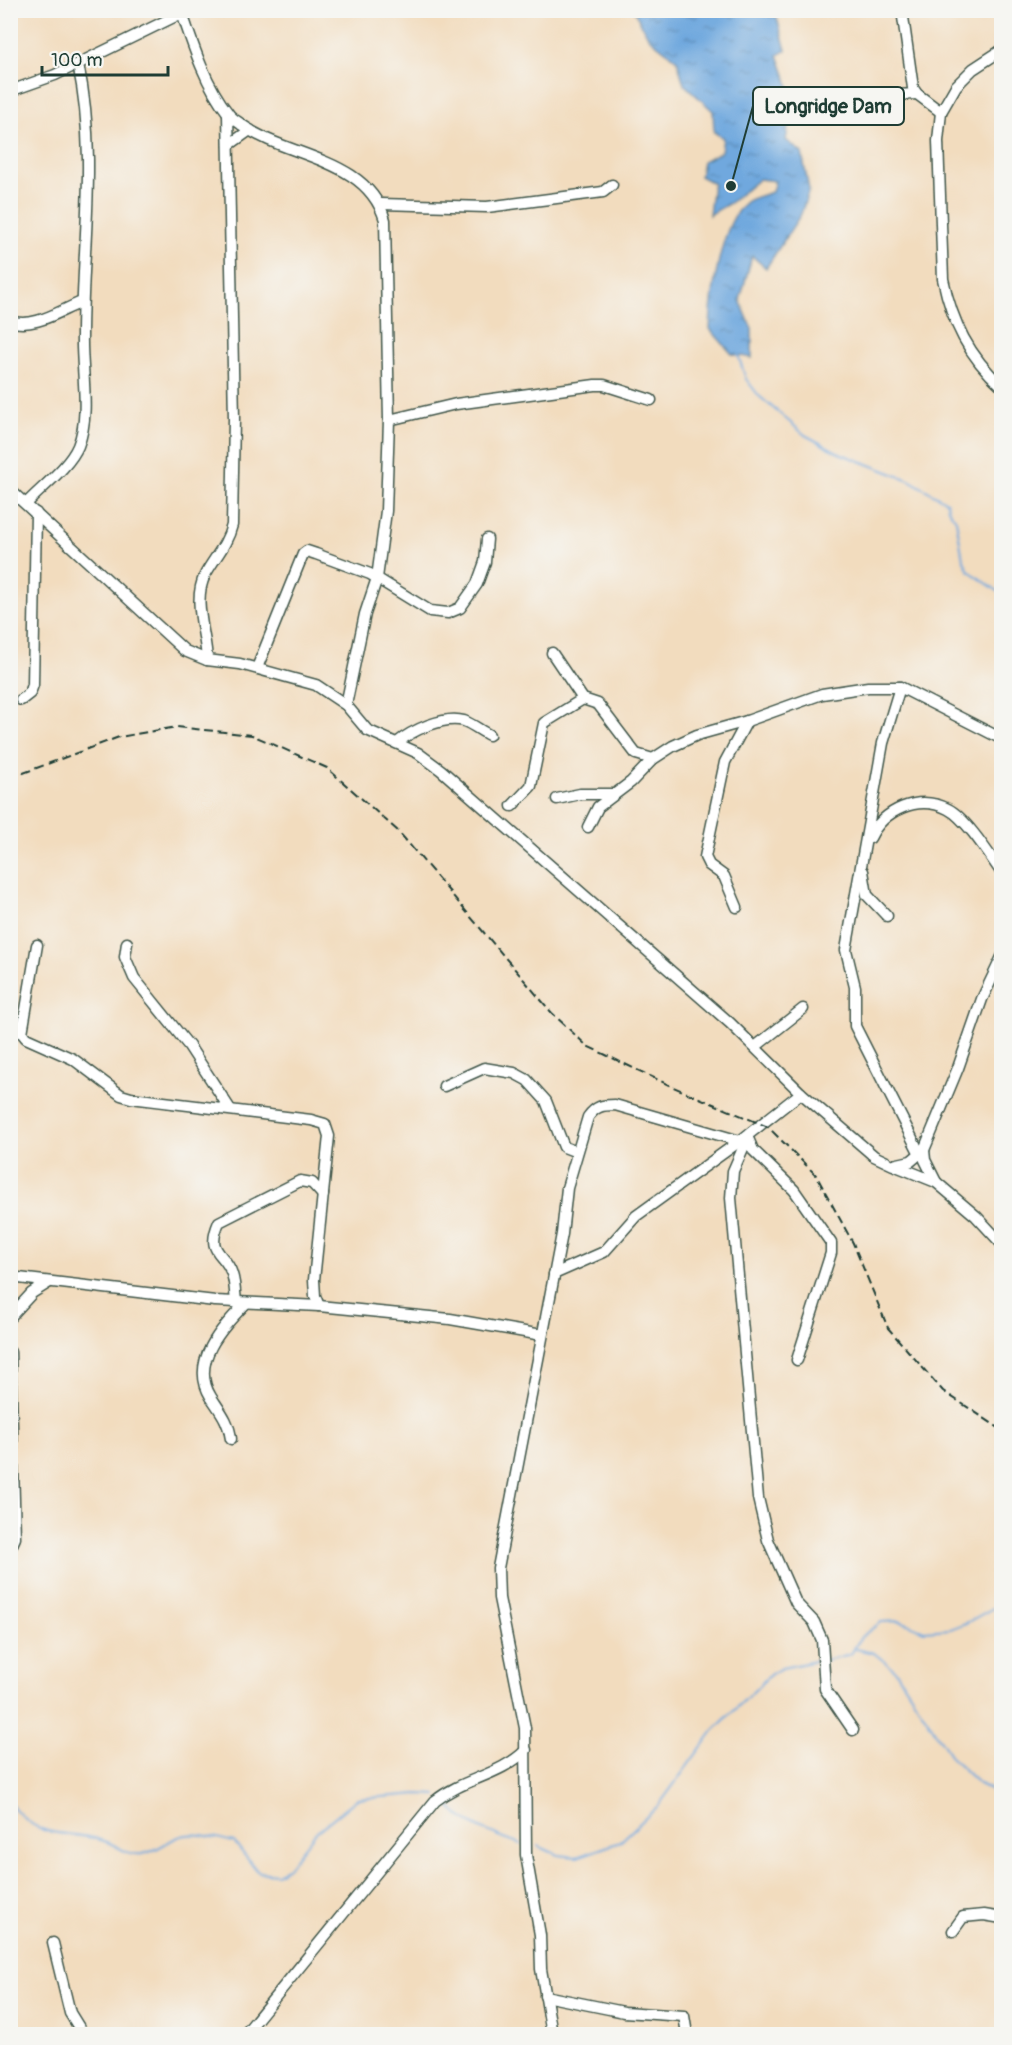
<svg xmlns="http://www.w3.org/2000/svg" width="1012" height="2045" viewBox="0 0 1012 2045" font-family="Pangolin,sans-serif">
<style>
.water{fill:url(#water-ripples);stroke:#477289;stroke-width:1.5}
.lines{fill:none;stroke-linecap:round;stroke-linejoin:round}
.stream{stroke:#6fa8de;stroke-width:2}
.street-casing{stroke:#3f5549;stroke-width:13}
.street{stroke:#fff;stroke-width:10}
.rail{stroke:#1f3d34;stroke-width:2;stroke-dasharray:9 4.5;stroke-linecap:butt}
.leader{fill:none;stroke:#1f3d34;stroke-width:2}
.callout-dot{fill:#1f3d34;stroke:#f6f6f2;stroke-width:2}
.callout{fill:#f6f6f2;stroke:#1f3d34;stroke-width:2}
.callout-label{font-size:20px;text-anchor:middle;font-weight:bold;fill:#1f3d34}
</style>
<defs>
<pattern id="water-ripples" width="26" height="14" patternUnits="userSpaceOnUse" patternTransform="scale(1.5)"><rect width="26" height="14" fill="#6fa8de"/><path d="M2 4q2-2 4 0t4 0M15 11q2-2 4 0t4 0" fill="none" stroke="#5b8ab5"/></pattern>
</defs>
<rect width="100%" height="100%" fill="#f6f6f2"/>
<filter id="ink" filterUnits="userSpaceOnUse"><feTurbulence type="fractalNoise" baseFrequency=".0167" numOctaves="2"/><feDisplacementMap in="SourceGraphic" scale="12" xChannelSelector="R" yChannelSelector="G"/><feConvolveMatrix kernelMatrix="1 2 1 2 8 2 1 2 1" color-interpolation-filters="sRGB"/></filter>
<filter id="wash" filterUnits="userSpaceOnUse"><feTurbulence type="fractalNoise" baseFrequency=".008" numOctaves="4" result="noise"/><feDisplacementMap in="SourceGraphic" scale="24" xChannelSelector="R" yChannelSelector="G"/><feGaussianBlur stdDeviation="1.35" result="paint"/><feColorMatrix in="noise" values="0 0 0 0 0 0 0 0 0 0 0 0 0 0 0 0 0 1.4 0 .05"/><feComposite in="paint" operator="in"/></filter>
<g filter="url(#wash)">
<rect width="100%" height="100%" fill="#f2dcbe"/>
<path class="water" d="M 634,11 L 775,11 L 786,50 L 778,55 L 793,97 L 786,140 L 802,153 L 809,190 L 801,214 L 766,268 L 752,256 L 740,300 L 752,329 L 752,358 L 732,354 L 710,329 C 711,297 720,223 746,202 C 752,197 765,195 772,192 L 775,181 L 759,179 L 730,203 L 709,215 L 713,183 L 700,176 L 703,161 L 721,152 L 723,138 L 714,132 L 713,111 L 684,84 L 677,60 L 649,38 Z"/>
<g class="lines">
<g class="stream">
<path d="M 738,355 L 746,379 L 759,396 L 805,435 L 839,453 L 909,480 L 947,502 L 948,509 L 956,520 L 963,559 L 969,571 L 1002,594"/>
<path d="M 856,1649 L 874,1653 L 895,1670 L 952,1758 L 979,1784 L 1002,1795"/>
<path d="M 826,1660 L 851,1654 L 861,1637 L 881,1622 L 900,1621 L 924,1631 L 950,1629 L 968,1622 L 1002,1603"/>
<path d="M 444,1800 C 462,1824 493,1834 521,1844"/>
<path d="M 10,1803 C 43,1845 62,1827 104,1841 C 118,1845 126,1856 142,1854 C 155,1852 165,1843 176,1838 C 195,1830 214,1838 234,1842 L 258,1872 L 277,1874 L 288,1867 L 316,1832 L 357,1799 L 418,1794 L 437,1795"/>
<path d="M 538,1846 L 558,1855 L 577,1857 L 620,1842 L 659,1805 L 713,1731 L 771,1674 L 782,1668 L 820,1660"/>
</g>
</g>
</g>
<g filter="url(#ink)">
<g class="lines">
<g class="street-casing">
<g id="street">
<path d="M 184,10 L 182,13 C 193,46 206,86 228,113 C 231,118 237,121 242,125 C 287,158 367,157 385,220 L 389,420 L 386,511 L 377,578 L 365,614 L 346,705"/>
<path d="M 902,10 L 913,88 L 917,94 L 941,112"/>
<path d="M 1002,50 L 973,69 L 956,86 L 941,112 L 938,141 L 943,279 C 952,322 969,357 1002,386"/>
<path d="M 10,91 L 55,75 L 182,13"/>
<path d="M 810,99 L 917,94"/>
<path d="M 229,145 L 250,130"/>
<path d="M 381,204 L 487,207 L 603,192 L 612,185"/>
<path d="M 10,321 C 34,329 59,311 82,302"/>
<path d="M 389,420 L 456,404 L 595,385 L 604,385 L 651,400"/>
<path d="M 10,490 L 185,651 L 207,660 L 240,664 L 316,685 L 346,705 L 367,730 L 418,753 L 441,770 L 730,1023 L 801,1093 L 874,1156 L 893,1165 L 911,1161 L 924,1150 L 958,1068 L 982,999 L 1002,957"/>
<path d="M 26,504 C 42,487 69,467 78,446 C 91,414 81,370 82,337 C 82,243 98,157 78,64"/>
<path d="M 552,653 L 583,699 L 598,704 L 636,754 L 653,759"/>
<path d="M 207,660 C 206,633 192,601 205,575 C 214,558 227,545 232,525 L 234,419 L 228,114"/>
<path d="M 257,668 L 303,554 L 307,551 L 316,554 L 370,574 L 430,611 L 448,613 L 460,608 L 477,584 L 485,562 L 487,539"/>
<path d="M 900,687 L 883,743 L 846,950 L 855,987 L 855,1026 L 920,1154"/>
<path d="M 21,700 L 30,693 L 33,685 L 36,513"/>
<path d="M 397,743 C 411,731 444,715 464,721 C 472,724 481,731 489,735"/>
<path d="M 557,799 L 580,794 L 614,794"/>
<path d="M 512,806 L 531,786 L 544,723 L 583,699"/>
<path d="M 588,827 L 598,807 L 631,782 L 653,759 L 673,746 L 697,735 L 747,721 L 822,694 L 868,687 L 900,687 L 1002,739"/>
<path d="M 870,838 C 883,810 918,794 948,809 C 966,818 990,856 1002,873"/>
<path d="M 863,871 L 867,895 L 887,916"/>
<path d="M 737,907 L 724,876 L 709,865 L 705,857 L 725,762 L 747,721"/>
<path d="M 127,943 L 125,957 L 134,978 L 189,1046 L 230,1109"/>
<path d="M 37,945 L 22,1033 L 26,1038 L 73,1059 L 121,1095 L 131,1098 L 311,1120 L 325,1124 L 329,1136 L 314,1280 L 315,1296 L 319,1306"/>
<path d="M 755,1047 L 803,1009"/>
<path d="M 444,1086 L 484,1068 L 514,1073 L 527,1080 L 546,1101 L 564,1147 L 577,1152"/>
<path d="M 747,1136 L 753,1150 L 794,1190 L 831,1243 L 831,1253 L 797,1360"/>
<path d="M 748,1137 L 733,1171 L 731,1198 L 758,1498 L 768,1540 L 796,1603 L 814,1622 L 822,1640 L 825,1689 L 853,1730"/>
<path d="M 924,1150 L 925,1160 L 936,1182"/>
<path d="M 896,1166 L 936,1182 L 976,1216 L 1002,1244"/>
<path d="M 554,1274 L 604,1252 L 636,1216 L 740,1141 L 801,1093"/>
<path d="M 10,1277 L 215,1301 L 319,1306 L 450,1319 L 542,1335"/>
<path d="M 236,1303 C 235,1293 235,1283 232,1274 C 225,1251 205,1255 219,1222 L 300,1181 L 312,1183 L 323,1195"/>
<path d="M 10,1317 L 32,1293 L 48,1283"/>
<path d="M 10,1352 L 15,1538 L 10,1549"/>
<path d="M 231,1439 C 229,1421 220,1411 211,1397 C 189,1362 222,1328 246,1303"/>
<path d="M 953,1931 L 963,1917 L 984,1915 L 1002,1918"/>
<path d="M 53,1943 L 70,2013 L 83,2034"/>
<path d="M 545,1996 L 624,2012 L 684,2016 L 687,2034"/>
<path d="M 245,2034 L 435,1801 C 464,1778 500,1776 526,1750"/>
<path d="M 552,2034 L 541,1969 L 540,1935 L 526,1855 L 525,1728 L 499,1598 L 498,1568 L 562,1234 L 567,1188 L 588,1117 C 596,1106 602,1105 615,1105 L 740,1141"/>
</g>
</g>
<use href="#street" class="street"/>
<path class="rail" d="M 10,778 L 119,737 L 177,727 L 252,735 L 327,768 L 398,831 L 552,1013 L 587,1046 L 671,1086 L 768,1127 L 816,1175 L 853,1243 L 888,1328 L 943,1391 L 1002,1430"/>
</g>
</g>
<path class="leader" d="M731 186L753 106"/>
<circle class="callout-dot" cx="731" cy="186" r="6"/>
<rect class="callout" x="753" y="87" width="151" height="38" rx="6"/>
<g class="callout-label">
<text x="828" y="113">Longridge Dam</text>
</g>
<rect width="1012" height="2045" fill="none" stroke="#f6f6f2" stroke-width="36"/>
<path d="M42 66v9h126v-9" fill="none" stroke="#1f3d34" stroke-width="3"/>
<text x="51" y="66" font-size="18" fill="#1f3d34" stroke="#f6f6f2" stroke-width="4.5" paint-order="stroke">100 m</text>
</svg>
